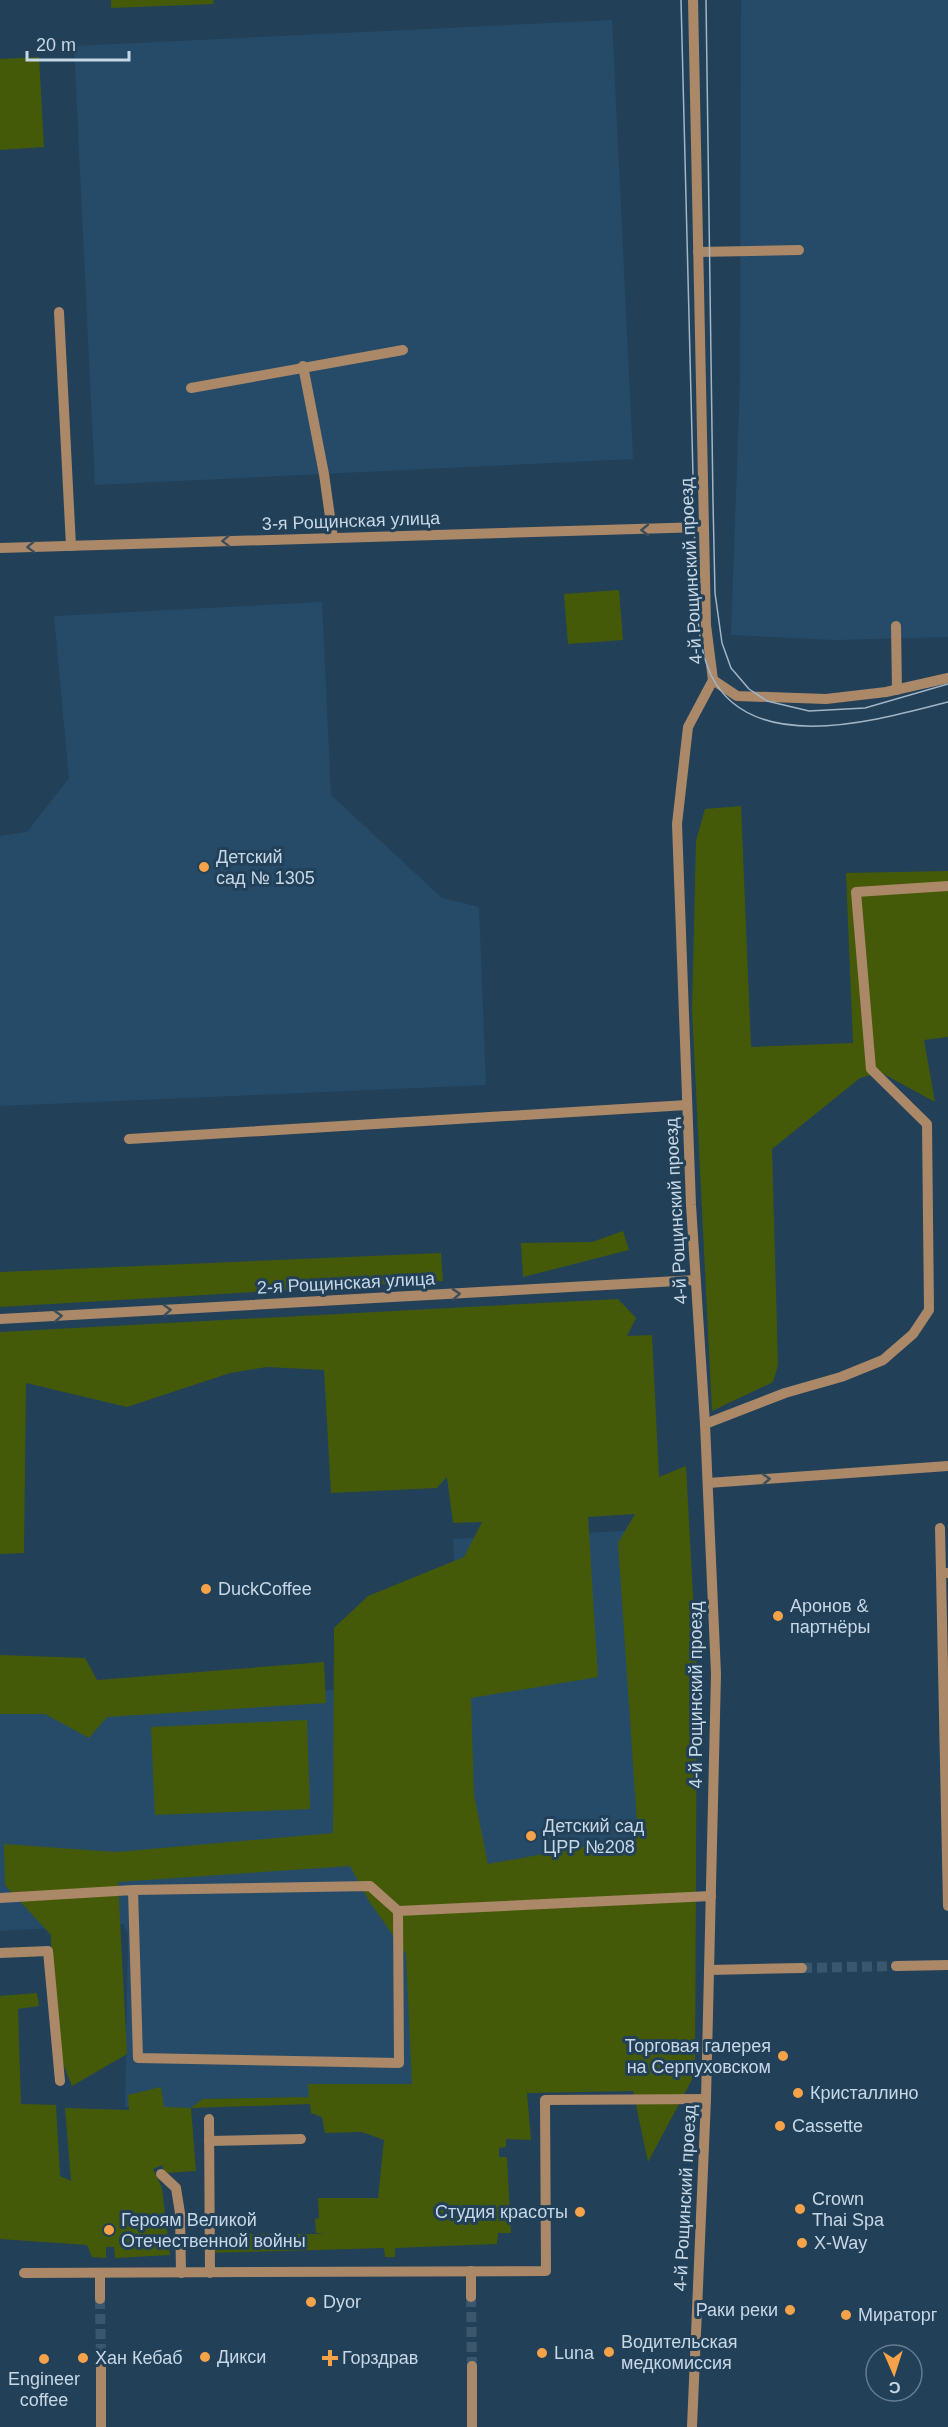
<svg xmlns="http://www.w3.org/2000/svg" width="948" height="2427" viewBox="0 0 948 2427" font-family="Helvetica,sans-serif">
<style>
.built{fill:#264b68}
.green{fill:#455a08;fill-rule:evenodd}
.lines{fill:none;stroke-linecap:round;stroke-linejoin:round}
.minor-tunnel{stroke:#3b576d;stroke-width:10;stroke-dasharray:10 5;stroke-linecap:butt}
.minor{stroke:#aa8868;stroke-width:10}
.tram{stroke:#a1b5c6;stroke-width:1.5}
.oneway{stroke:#3d4e5b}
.poi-dot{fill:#f6a248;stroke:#224058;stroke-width:2}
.labels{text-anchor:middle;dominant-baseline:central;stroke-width:6;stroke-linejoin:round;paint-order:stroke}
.street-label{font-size:18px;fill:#c6d7e6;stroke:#224058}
.poi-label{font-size:18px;fill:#c6d7e6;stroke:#224058;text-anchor:start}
</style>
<rect width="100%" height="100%" fill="#224058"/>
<g class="built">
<path d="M 741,0 L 948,0 L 948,637 L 836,640 L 731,635 L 740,382 Z"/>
<path d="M 612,20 L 633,459 L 95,485 L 74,46 Z"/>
<path d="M 322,602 L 331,795 L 442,898 L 479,907 L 486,1085 L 0,1106 L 0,836 L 27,832 L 69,778 L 54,616 Z"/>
<path d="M 666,1529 L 668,2059 L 326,2097 L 203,2099 L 190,2108 L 125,2107 L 128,1934 L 123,1924 L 0,1931 L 0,1670 L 73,1705 L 369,1688 L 457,1627 L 453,1539 Z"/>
</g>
<g class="green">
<path d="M 111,0 L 213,0 L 214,4 L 111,8 Z"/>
<path d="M 39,57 L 44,147 L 0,150 L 0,59 Z"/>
<path d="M 619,590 L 623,640 L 568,644 L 564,594 Z"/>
<path d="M 741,806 L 751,1047 L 853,1043 L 846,873 L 948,871 L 948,1037 L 924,1040 L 935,1102 L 880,1072 L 860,1078 L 772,1149 L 778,1365 L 773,1382 L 712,1411 L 692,1010 L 696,841 L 705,809 Z"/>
<path d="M 623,1231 L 629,1250 L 523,1277 L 521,1243 L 592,1242 Z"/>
<path d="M 441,1253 L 443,1281 L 0,1307 L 0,1272 Z"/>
<path d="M 618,1299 L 636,1318 L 627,1336 L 652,1335 L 659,1477 L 686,1466 L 697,1669 L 695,2074 L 648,2162 L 633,2091 L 527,2093 L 531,2140 L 506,2139 L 506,2147 L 499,2148 L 499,2157 L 507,2157 L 511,2233 L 498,2233 L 497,2244 L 395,2248 L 395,2257 L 385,2257 L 384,2248 L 205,2253 L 203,2234 L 326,2234 L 316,2233 L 315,2219 L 319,2218 L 318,2198 L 378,2198 L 384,2140 L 362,2132 L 325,2133 L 322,2117 L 311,2113 L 310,2104 L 191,2108 L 196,2171 L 165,2173 L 162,2165 L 153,2169 L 162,2188 L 170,2255 L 115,2258 L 114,2247 L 106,2247 L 106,2258 L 92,2257 L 87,2245 L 0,2239 L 0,1996 L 37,1993 L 39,2006 L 18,2009 L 21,2104 L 56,2105 L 60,2176 L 71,2181 L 65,2108 L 129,2110 L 128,2095 L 161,2087 L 164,2107 L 190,2108 L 203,2099 L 309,2097 L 308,2084 L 412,2084 L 406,1954 L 369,1901 L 350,1866 L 118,1882 L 127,2054 L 72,2086 L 51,2034 L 51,1935 L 5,1885 L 4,1844 L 116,1852 L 333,1833 L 334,1628 L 368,1596 L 464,1557 L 482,1522 L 453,1523 L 447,1477 L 437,1488 L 331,1493 L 324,1370 L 267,1367 L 230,1373 L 127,1407 L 26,1383 L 24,1553 L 0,1554 L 0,1332 ZM 635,1514 L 618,1543 L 638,1837 L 488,1864 L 474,1795 L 471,1698 L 598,1677 L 588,1517 Z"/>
<path d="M 0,1655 L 85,1658 L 97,1680 L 324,1662 L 326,1703 L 107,1717 L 89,1738 L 45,1714 L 0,1714 Z"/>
<path d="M 307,1720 L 310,1809 L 155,1815 L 151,1727 Z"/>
</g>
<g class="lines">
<g class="minor-tunnel">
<path d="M 802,1968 L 896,1966"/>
<path d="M 471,2297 L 472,2366"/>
<path d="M 100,2299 L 101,2368"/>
</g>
<g class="minor">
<path d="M 698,252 L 799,250"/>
<path d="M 59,312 L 71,546"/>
<path d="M 303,366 L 324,474 L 333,538"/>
<path d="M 191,388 L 403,350"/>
<path d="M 0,548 L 704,527"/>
<path d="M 896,626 L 897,690"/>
<path d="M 713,680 L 737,696 L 826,699 L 886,692 L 948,678"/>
<path d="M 129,1139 L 687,1105"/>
<path d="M 0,1319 L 695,1280"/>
<path d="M 705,1424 L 785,1393 L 841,1377 L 883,1360 L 913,1334 L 929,1310 L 927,1124 L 871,1069 L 856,892 L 948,886"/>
<path d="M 708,1483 L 948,1466"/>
<path d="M 940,1528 L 941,1573"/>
<path d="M 948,1573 L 941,1573 L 948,1906"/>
<path d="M 0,1898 L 133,1890 L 370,1886 L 398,1911 L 399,2063 L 138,2058 L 133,1890"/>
<path d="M 398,1911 L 711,1896"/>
<path d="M 0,1953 L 48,1951 L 60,2081"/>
<path d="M 896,1966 L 948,1965"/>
<path d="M 709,1970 L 802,1968"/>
<path d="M 209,2119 L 210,2273"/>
<path d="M 209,2141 L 301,2139"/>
<path d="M 161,2174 L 176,2188 L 180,2213 L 181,2273"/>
<path d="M 471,2271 L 471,2297"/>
<path d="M 24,2273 L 546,2271 L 545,2100 L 706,2099"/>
<path d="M 100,2274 L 100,2299"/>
<path d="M 472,2366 L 472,2427"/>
<path d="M 101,2368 L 101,2427"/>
<path d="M 692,2427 L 706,2099 L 716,1674 L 705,1424 L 691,1205 L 677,824 L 688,727 L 713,680 L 706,625 L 693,0"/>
</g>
<g class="tram">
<path d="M 681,0 L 696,594 C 698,622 699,649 711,675 C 752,758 881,719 948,702"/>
<path d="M 706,0 L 713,502 L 715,593 L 722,643 L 731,668 L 749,689 L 767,701 L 809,711 L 865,708 L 948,684"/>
</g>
</g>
<defs><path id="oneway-chevron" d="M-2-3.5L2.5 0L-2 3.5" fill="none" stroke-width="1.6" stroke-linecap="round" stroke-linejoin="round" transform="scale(1.5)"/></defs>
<g class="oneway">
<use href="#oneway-chevron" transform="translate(645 530) rotate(179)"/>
<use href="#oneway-chevron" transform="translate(226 541) rotate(178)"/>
<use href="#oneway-chevron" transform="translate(31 547) rotate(178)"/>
<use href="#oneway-chevron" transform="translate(456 1294) rotate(-3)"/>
<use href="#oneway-chevron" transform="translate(167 1310) rotate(-3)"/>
<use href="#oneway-chevron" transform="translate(58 1316) rotate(-3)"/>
<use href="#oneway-chevron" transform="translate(766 1479) rotate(-4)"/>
</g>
<g class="poi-dot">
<circle cx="204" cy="867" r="6"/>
<circle cx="206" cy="1589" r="6"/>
<circle cx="778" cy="1616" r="6"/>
<circle cx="531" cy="1836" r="6"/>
<circle cx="783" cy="2056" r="6"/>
<circle cx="798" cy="2093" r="6"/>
<circle cx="780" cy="2126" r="6"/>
<circle cx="800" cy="2209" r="6"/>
<circle cx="580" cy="2212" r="6"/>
<circle cx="109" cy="2230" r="6"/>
<circle cx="802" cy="2243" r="6"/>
<circle cx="311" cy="2302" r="6"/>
<circle cx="790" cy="2310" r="6"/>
<circle cx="846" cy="2315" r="6"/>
<circle cx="609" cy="2352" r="6"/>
<circle cx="542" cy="2353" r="6"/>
<circle cx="205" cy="2357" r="6"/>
<circle cx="83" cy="2358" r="6"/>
<path d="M327 2349h6v6h6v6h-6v6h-6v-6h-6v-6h6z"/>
<circle cx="44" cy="2359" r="6"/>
</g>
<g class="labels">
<g class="street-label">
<text transform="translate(351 521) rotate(-2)">3-я Рощинская улица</text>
<text transform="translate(691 571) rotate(-93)">4-й Рощинский проезд</text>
<text transform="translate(676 1211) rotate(-93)">4-й Рощинский проезд</text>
<text transform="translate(346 1283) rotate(-3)">2-я Рощинская улица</text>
<text transform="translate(696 1695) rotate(-90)">4-й Рощинский проезд</text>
<text transform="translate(685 2198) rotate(-87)">4-й Рощинский проезд</text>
</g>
<g class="poi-label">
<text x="216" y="857">Детский<tspan x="216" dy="21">сад № 1305</tspan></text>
<text x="218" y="1589">DuckCoffee</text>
<text x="790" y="1606">Аронов &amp;<tspan x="790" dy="21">партнёры</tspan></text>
<text x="543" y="1826">Детский сад<tspan x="543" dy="21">ЦРР №208</tspan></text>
<text x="771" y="2046" text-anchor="end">Торговая галерея<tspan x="771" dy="21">на Серпуховском</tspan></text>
<text x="810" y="2093">Кристаллино</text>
<text x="792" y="2126">Cassette</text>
<text x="812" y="2199">Crown<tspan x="812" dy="21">Thai Spa</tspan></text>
<text x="568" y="2212" text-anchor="end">Студия красоты</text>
<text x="121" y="2220">Героям Великой<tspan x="121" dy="21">Отечественной войны</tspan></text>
<text x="814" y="2243">X-Way</text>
<text x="323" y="2302">Dyor</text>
<text x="778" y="2310" text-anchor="end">Раки реки</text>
<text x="858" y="2315">Мираторг</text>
<text x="621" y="2342">Водительская<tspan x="621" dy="21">медкомиссия</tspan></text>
<text x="554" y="2353">Luna</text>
<text x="217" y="2357">Дикси</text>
<text x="95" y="2358">Хан Кебаб</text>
<text x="342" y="2358">Горздрав</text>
<text x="44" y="2379" text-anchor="middle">Engineer<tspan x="44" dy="21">coffee</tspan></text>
</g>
</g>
<g transform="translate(894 2373) rotate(177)"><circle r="28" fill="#224058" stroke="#647c91" stroke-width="1.5"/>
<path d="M0-4.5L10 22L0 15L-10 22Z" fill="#f6a248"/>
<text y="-9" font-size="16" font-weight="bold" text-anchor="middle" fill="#c6d7e6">С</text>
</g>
<path d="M27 51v9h102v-9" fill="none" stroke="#c6d7e6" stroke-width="3"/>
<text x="36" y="51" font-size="18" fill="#c6d7e6" stroke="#224058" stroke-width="4.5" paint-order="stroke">20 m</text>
</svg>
